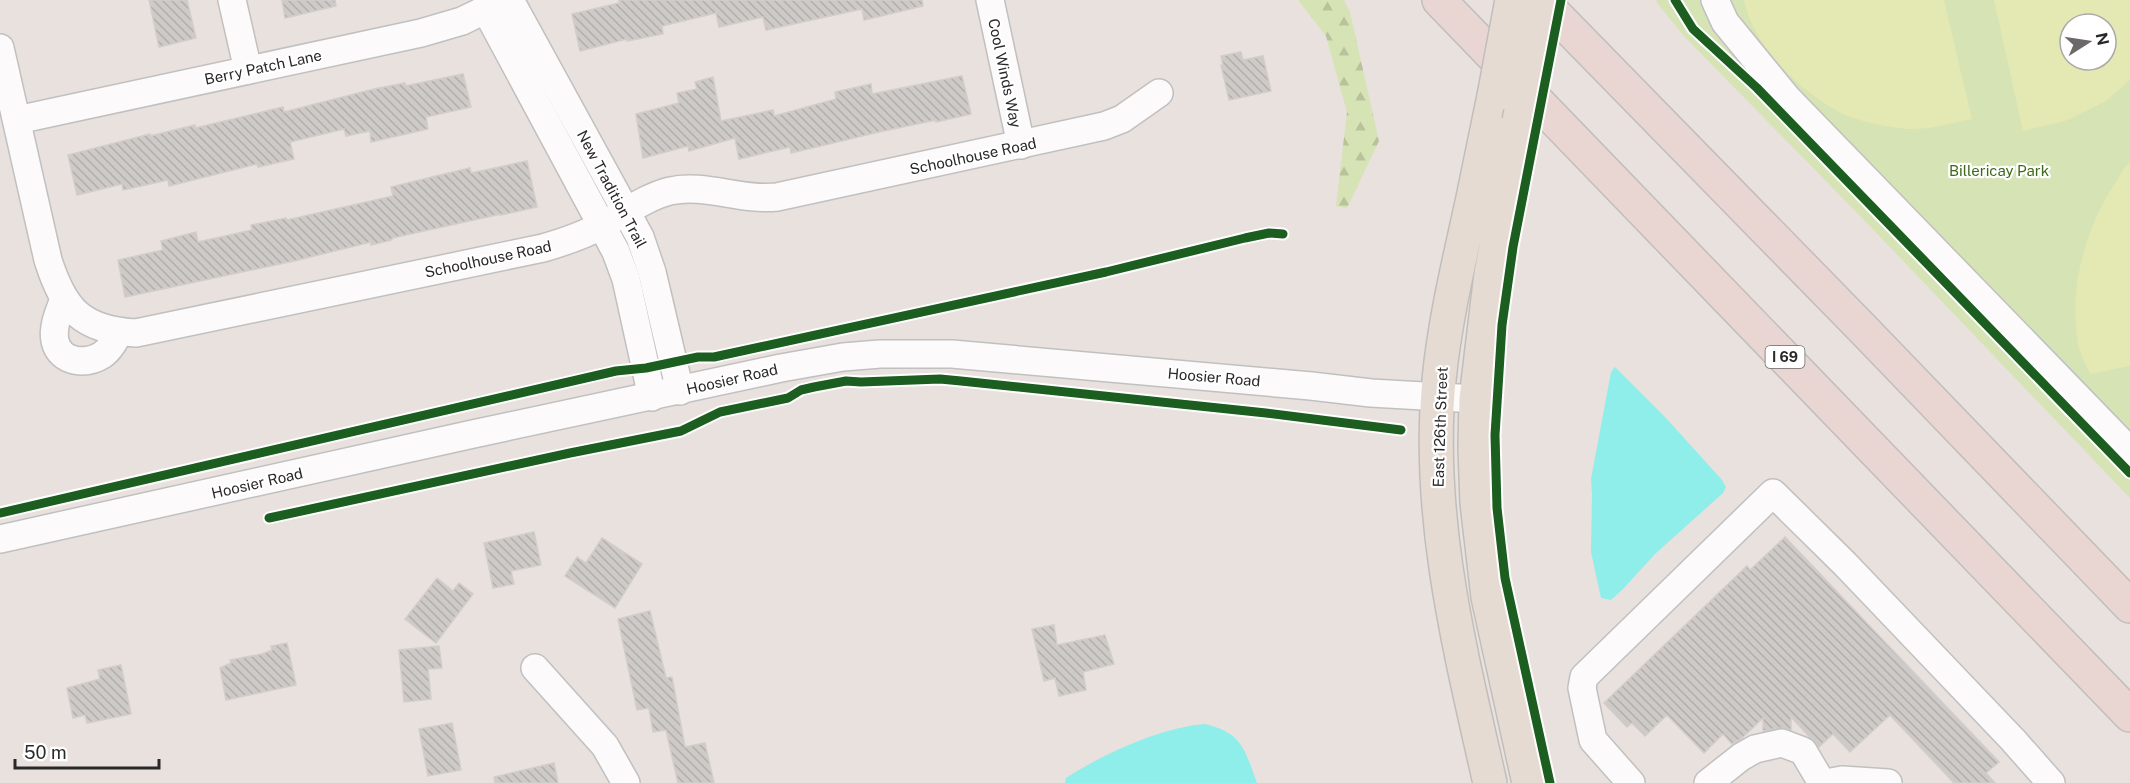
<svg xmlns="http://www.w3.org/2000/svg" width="2130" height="783" viewBox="0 0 2130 783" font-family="'Public Sans',sans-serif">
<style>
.forest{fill:url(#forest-firs)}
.park{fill:#d6e3b5;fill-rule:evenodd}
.pitch{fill:#e4e8b3;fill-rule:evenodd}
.water{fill:#8feeea}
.building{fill:url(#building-back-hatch);stroke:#d3cdca;stroke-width:1.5}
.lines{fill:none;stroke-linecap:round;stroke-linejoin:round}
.minor-casing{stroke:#c1c0c0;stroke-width:30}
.major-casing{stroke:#c0bebc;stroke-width:36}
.highway-casing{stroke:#c0bebc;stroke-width:36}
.minor{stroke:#fcfafa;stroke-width:27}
.major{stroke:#e6dbd2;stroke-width:33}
.highway{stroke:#e9d6d2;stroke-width:33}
.major-bridge-casing{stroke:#c0bebc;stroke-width:36;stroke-linecap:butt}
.major-bridge{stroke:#e6dbd2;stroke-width:33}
.cycleway-casing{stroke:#fff;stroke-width:13}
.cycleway{stroke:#1b5e20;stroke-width:9}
.labels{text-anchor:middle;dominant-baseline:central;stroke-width:4.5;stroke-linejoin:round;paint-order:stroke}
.shield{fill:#fff;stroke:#696969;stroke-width:1.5}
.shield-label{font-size:14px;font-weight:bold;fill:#292929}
.street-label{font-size:15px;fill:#292929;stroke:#fff}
.park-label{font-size:15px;fill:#406917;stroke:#fff}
</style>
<defs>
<pattern id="forest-firs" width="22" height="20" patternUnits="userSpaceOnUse" patternTransform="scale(1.5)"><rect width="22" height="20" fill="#d6e3b5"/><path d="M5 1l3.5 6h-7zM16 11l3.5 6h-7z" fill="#b8c39c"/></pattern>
<pattern id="building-back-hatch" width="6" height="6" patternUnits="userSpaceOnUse" patternTransform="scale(1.5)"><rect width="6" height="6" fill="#cecac8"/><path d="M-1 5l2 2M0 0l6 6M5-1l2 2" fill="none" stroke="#b1aeac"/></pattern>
</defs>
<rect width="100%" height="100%" fill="#e8e1de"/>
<path class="forest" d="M 1298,0 L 1344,0 L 1350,12 L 1379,141 L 1347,208 L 1336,206 L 1347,112 L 1326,36 Z"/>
<path class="park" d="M 1656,0 L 2130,0 L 2130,498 L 1864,220 L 1683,35 L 1658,4 ZM 2070,24 L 2106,24 L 2106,60 L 2070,60 Z"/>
<g class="pitch">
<path d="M 1744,0 L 1944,0 L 1972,119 C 1952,123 1929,130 1908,129 C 1887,127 1860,122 1841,113 C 1800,92 1753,46 1744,0 Z"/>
<path d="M 1994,0 L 2130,0 L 2130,80 L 2106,101 L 2065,121 L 2023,131 ZM 2070,24 L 2106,24 L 2106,60 L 2070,60 Z"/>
<path d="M 2130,162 L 2130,366 L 2090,374 C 2086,365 2080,354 2078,344 C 2069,289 2084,231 2114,185 C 2119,177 2123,168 2130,162 Z"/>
</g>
<g class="water">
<path d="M 1615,367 L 1666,418 L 1722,480 L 1726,487 L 1723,493 L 1655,554 L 1623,589 L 1611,600 L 1601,598 L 1591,552 L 1592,495 L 1591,479 L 1611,372 Z"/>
<path d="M 1205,724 C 1243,733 1245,751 1257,783 L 1065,783 L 1066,778 C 1103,754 1162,727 1205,724 Z"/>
</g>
<g class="building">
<path d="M 149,0 L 187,0 L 196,38 L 159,47 Z"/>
<path d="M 282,0 L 335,0 L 336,6 L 285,18 Z"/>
<path d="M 619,0 L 922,0 L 923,6 L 864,20 L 862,9 L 766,30 L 763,17 L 719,27 L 716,13 L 662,26 L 663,34 L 627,41 L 627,39 L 580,51 L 572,14 L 619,3 Z"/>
<path d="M 1241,52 L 1243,60 L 1263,56 L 1271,91 L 1229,100 L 1221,65 L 1223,65 L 1221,56 Z"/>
<path d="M 463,74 L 471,107 L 426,117 L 428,129 L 371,142 L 370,131 L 346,136 L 344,129 L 290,142 L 294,159 L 258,167 L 257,164 L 169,186 L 168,180 L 123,190 L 122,184 L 77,195 L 68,155 L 150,134 L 150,136 L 195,125 L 195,128 L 283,107 L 284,112 L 374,89 L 405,83 L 405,86 Z"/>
<path d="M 962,76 L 971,114 L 936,122 L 936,120 L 879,132 L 791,153 L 790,147 L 739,159 L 735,138 L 689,151 L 688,146 L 643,158 L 636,114 L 679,103 L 677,93 L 697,89 L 695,82 L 713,77 L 721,121 L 773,110 L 774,116 L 836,99 L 835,92 L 871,84 L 872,94 Z"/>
<path d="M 527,161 L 537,207 L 501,215 L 501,214 L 392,238 L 392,240 L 371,245 L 371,242 L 294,261 L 125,297 L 118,260 L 163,250 L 161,241 L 196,232 L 198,242 L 252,230 L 251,225 L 286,218 L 287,220 L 393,196 L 391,187 L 436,176 L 470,168 L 471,173 Z"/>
<path d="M 534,532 L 541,565 L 511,571 L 514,584 L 493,588 L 484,543 Z"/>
<path d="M 1785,537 L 1999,762 L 1986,773 L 1995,783 L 1954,783 L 1890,715 L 1850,752 L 1833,734 L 1819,747 L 1791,717 L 1791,730 L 1779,728 L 1763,731 L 1763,718 L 1741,739 L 1732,744 L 1723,734 L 1704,753 L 1667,715 L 1645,736 L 1632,723 L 1627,727 L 1604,703 L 1747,566 L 1750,570 Z"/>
<path d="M 602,538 L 642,564 L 615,608 L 565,576 L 577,557 L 586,563 Z"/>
<path d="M 437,578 L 453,591 L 459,583 L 473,594 L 436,643 L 405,619 Z"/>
<path d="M 650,611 L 666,678 L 672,677 L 685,747 L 705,743 L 714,783 L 678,783 L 666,730 L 653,732 L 649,708 L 637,710 L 618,619 Z"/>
<path d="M 1054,625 L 1057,645 L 1105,635 L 1114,664 L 1083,672 L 1086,690 L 1059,696 L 1055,678 L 1044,681 L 1032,629 Z"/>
<path d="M 287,643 L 296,685 L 226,700 L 220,668 L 231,663 L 230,660 L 262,654 L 272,650 L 271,646 Z"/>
<path d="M 439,646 L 442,668 L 428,669 L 431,699 L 404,702 L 399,650 Z"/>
<path d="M 121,665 L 131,714 L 87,723 L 85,715 L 73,718 L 67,688 L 100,679 L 98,670 Z"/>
<path d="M 452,723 L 461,770 L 428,776 L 419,729 Z"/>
<path d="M 554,763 L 558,783 L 495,783 L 494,777 Z"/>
</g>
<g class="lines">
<g class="minor-casing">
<g id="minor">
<path d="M 232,0 L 248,70"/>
<path d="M 510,0 L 640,237 L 652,272 L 680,391"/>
<path d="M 990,0 L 1021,145"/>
<path d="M 1715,0 L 1725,22 L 1788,99 L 2130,451"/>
<path d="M 486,10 L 616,252 L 626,279 L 652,397"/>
<path d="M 0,48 L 48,260 C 64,310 82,330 136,333 L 543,248 C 564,242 585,235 604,224 C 625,213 646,197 670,191 C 704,183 741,201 777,197 L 1104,126 L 1122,119 L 1159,93"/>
<path d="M 17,120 L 421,33 L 462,21 L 505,0"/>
<path d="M 64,299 C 59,312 52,327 55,341 C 60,363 86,365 102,355 C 110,350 115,340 119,332"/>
<path d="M 0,539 L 473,434 L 781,368 L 843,357 L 880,354 L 952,354 L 1311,386 L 1371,393 L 1476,399"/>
<path d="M 535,668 L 605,746 L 626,783"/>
<path d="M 1631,783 L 1593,740 L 1582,688 L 1584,677 L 1773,493 L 1845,564 L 2013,740 L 2051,783"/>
<path d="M 1708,783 L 1741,757 L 1755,749 L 1782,743 L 1803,751 L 1822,783"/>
<path d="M 1826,783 L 1842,780 L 1888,783"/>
</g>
</g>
<g class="major-casing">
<g id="major">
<path d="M 1519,121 L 1491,274 L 1476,399 L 1475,448 L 1477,503 L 1488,597 L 1529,783"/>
<path d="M 1490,783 C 1460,650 1426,518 1439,380 C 1445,318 1460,258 1473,198 C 1480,164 1487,130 1494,96"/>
</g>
</g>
<g class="highway-casing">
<g id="highway">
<path d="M 1439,0 L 2130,715"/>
<path d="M 1541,0 L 1861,327 L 2130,606"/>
</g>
</g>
<use href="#minor" class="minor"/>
<use href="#major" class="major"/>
<use href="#highway" class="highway"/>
<g class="major-bridge-casing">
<g id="major-bridge">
<path d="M 1494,96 L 1512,0"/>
<path d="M 1519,121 L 1542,0"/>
</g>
</g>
<use href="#major-bridge" class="major-bridge"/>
<g class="cycleway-casing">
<g id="cycleway">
<path d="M 1675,0 L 1693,29 L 1757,88 L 2130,473"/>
<path d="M 0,513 L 616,371 L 646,368 L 698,357 L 714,357 L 1106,272 L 1245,238 L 1269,233 L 1283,234"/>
<path d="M 269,518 L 570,453 L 681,431 L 720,412 L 788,398 L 801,390 L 814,387 L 846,381 L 861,382 L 940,379 L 961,381 L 1266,413 L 1401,430"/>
<path d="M 1550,783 L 1505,578 L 1497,508 L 1495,435 L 1502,325 L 1513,247 L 1561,0"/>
</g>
</g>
<use href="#cycleway" class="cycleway"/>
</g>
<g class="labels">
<rect class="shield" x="1765.5" y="346" width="39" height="22" rx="4.5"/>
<g class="shield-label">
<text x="1785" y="357">I 69</text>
</g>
<g class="street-label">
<text transform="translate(263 67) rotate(-12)">Berry Patch Lane</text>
<text transform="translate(1005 73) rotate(78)">Cool Winds Way</text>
<text transform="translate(973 156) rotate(-12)">Schoolhouse Road</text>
<text transform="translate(612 189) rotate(62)">New Tradition Trail</text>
<text transform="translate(488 259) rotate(-12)">Schoolhouse Road</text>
<text transform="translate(1214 377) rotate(5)">Hoosier Road</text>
<text transform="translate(732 379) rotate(-13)">Hoosier Road</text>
<text transform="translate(1440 427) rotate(-88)">East 126th Street</text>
<text transform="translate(257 483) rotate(-13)">Hoosier Road</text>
</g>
<g class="park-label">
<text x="1999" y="170">Billericay Park</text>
</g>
</g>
<g transform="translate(2088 42) rotate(78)"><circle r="28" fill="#ffffff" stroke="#a9a9a9" stroke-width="1.5"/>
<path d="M0-4.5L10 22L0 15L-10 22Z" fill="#6c6968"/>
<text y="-9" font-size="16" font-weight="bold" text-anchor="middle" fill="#292929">N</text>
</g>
<path d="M15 759v9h144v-9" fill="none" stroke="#292929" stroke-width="3"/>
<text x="24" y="759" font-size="18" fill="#292929" stroke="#ffffff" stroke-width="4.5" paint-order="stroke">50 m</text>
</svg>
